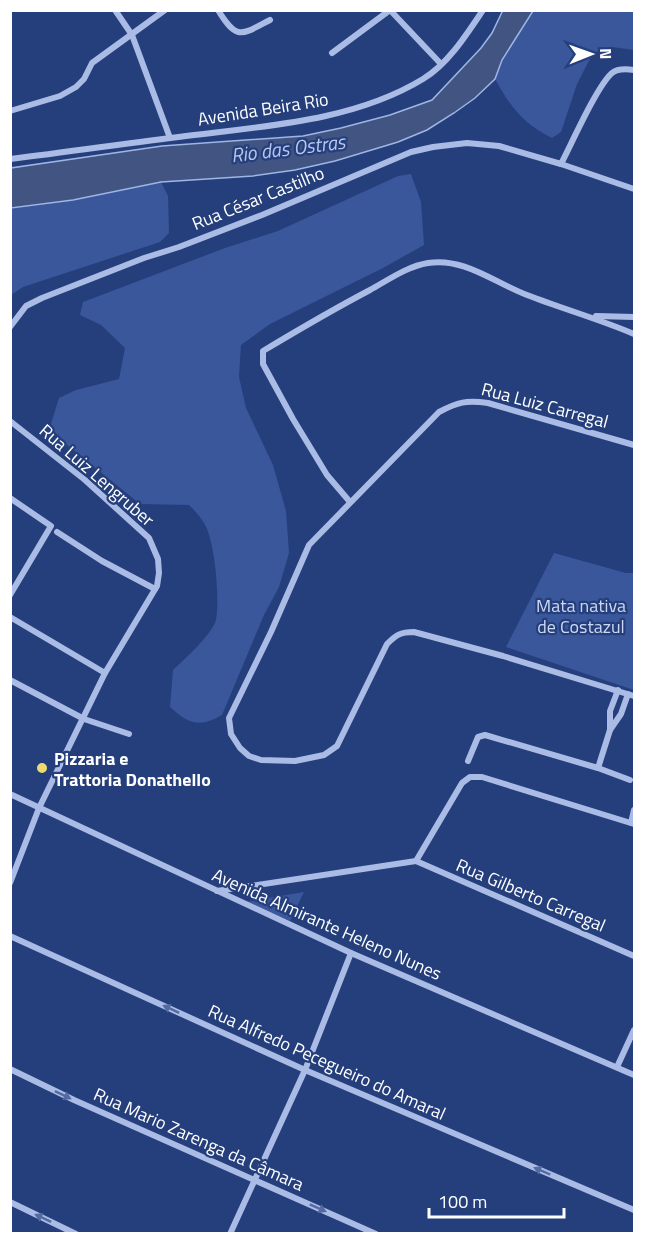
<svg xmlns="http://www.w3.org/2000/svg" width="645" height="1244" viewBox="0 0 645 1244" font-family="'Titillium Web',sans-serif">
<style>
.green{fill:#39579a}
.water{fill:#425582;stroke:#9eb6e5;stroke-width:1.5}
.lines{fill:none;stroke-linecap:round;stroke-linejoin:round}
.minor{stroke:#aabce5;stroke-width:6}
.oneway{fill:#546ba1}
.poi-dot{fill:#eedb6f;stroke:#253f7c;stroke-width:2}
.labels{text-anchor:middle;dominant-baseline:central;stroke-width:4.5;stroke-linejoin:round;paint-order:stroke}
.street-label{font-size:18px;fill:#fff;stroke:#253f7c}
.park-label{font-size:18px;fill:#cdd9f4;stroke:#253f7c}
.poi-label{font-size:18px;font-weight:bold;fill:#fff;stroke:#253f7c;text-anchor:start}
.water-label{font-size:20px;font-style:italic;fill:#b5c7ed;stroke:#253f7c}
</style>
<rect width="100%" height="100%" fill="#253f7c"/>
<g class="green">
<path d="M 533,11 L 634,11 L 634,50 L 612,47 L 593,53 L 577,84 L 561,132 L 552,138 C 523,124 510,106 495,79 L 502,60 Z"/>
<path d="M 411,174 L 421,202 L 424,245 L 383,268 L 270,324 L 241,345 L 239,377 L 246,408 L 273,465 L 286,511 L 289,553 L 279,587 L 264,615 L 222,715 C 199,728 189,724 170,707 L 173,670 C 184,660 213,633 216,620 C 220,600 215,540 204,523 C 200,516 194,510 189,505 L 140,504 L 67,445 L 50,427 L 59,398 L 76,390 L 119,379 L 125,348 L 101,325 L 80,315 L 83,302 L 225,248 L 278,231 L 398,176 Z"/>
<path d="M 161,182 L 168,196 L 169,233 L 160,242 L 23,287 L 11,295 L 11,208 L 73,200 Z"/>
<path d="M 554,553 L 626,573 L 634,573 L 634,690 L 506,647 Z"/>
<path d="M 304,892 L 290,921 L 245,902 Z"/>
</g>
<path class="water" d="M 503,10 L 533,11 L 502,60 L 495,79 L 475,98 L 454,113 L 427,130 L 398,142 L 335,161 L 295,170 L 253,176 L 161,182 L 73,200 L 11,208 L 11,168 L 162,146 L 303,136 L 341,128 L 390,115 L 432,100 L 481,48 L 492,33 Z"/>
<g class="lines">
<g class="minor">
<path d="M 115,10 L 132,35 L 170,138"/>
<path d="M 218,10 C 237,41 241,35 270,20"/>
<path d="M 390,10 L 441,64"/>
<path d="M 332,53 L 390,10"/>
<path d="M 10,111 L 60,96 L 76,87 L 84,79 L 92,63 L 165,10"/>
<path d="M 10,159 C 69,152 128,143 186,136 C 266,126 354,121 423,79 C 448,64 467,34 483,10"/>
<path d="M 561,164 C 572,143 597,86 612,73 C 618,68 627,69 634,70"/>
<path d="M 596,316 L 634,317"/>
<path d="M 10,327 L 26,306 L 42,298 L 144,258 L 179,247 L 262,215 L 411,152 L 433,147 L 467,143 L 499,146 L 561,164 L 634,189"/>
<path d="M 10,421 L 85,480 L 149,538 L 158,559 L 159,573 L 157,586 L 105,673 L 39,808 L 10,883"/>
<path d="M 634,445 L 488,403 C 466,400 458,402 439,412 L 309,545 L 271,632 L 229,718 L 231,734 L 240,748 L 249,756 L 261,760 L 295,761 L 324,755 L 337,746 L 387,644 C 396,635 400,632 414,632 L 503,656 L 634,696"/>
<path d="M 10,498 L 51,526 L 10,595"/>
<path d="M 350,502 L 327,475 L 293,419 L 263,364 L 263,351 C 298,330 334,309 370,290 C 388,280 408,266 428,263 C 464,257 495,283 527,295 C 563,309 599,319 634,334"/>
<path d="M 57,532 L 102,561 L 155,589"/>
<path d="M 10,617 L 105,673"/>
<path d="M 10,680 L 84,719 L 129,734"/>
<path d="M 610,730 L 621,714 L 628,694"/>
<path d="M 468,761 L 478,737 L 485,735 L 598,768 L 630,780"/>
<path d="M 598,768 L 610,730 L 610,711 L 618,690"/>
<path d="M 10,794 L 351,953 L 634,1075"/>
<path d="M 631,823 L 634,810"/>
<path d="M 416,861 L 634,956"/>
<path d="M 217,891 L 416,861 L 462,783 L 470,777 L 482,777 L 634,824"/>
<path d="M 10,936 L 305,1070 L 634,1210"/>
<path d="M 617,1067 L 634,1030"/>
<path d="M 10,1069 L 74,1100 L 376,1234"/>
<path d="M 10,1202 L 76,1234"/>
<path d="M 230,1234 L 305,1070 L 351,953"/>
</g>
</g>
<defs><path id="oneway-solid" d="M-6-.8H1V-3.2L6.5 0L1 3.2V.8H-6Z" transform="scale(1.5)"/></defs>
<g class="oneway">
<use href="#oneway-solid" transform="translate(171 1009) rotate(-155)"/>
<use href="#oneway-solid" transform="translate(63 1095) rotate(26)"/>
<use href="#oneway-solid" transform="translate(542 1171) rotate(-157)"/>
<use href="#oneway-solid" transform="translate(318 1208) rotate(24)"/>
<use href="#oneway-solid" transform="translate(43 1218) rotate(-155)"/>
</g>
<circle class="poi-dot" cx="42" cy="768" r="6"/>
<g class="labels">
<g class="street-label">
<text transform="translate(263 109) rotate(-9)">Avenida Beira Rio</text>
<text transform="translate(258 198) rotate(-22)">Rua César Castilho</text>
<text transform="translate(545 405) rotate(15)">Rua Luiz Carregal</text>
<text transform="translate(97 475) rotate(41)">Rua Luiz Lengruber</text>
<text transform="translate(531 895) rotate(23)">Rua Gilberto Carregal</text>
<text transform="translate(327 924) rotate(24)">Avenida Almirante Heleno Nunes</text>
<text transform="translate(327 1062) rotate(24)">Rua Alfredo Pecegueiro do Amaral</text>
<text transform="translate(199 1139) rotate(24)">Rua Mario Zarenga da Câmara</text>
</g>
<g class="park-label">
<text x="581" y="605">Mata nativa<tspan x="581" dy="21">de Costazul</tspan></text>
</g>
<g class="poi-label">
<text x="54" y="758">Pizzaria e<tspan x="54" dy="21">Trattoria Donathello</tspan></text>
</g>
<g class="water-label">
<text transform="translate(288 148) rotate(-7)">Rio das Ostras</text>
</g>
</g>
<rect width="645" height="1244" fill="none" stroke="#ffffff" stroke-width="24"/>
<g transform="translate(591 54) rotate(89)" stroke="#253f7c" stroke-width="4.5" paint-order="stroke">
<path d="M0-4.5L10 22L0 15L-10 22Z" fill="#ffffff"/>
<text y="-9" font-size="16" font-weight="bold" text-anchor="middle" fill="#ffffff">N</text>
</g>
<path d="M429 1208v9h135v-9" fill="none" stroke="#ffffff" stroke-width="3"/>
<text x="438" y="1208" font-size="18" fill="#ffffff" stroke="#253f7c" stroke-width="4.5" paint-order="stroke">100 m</text>
</svg>
